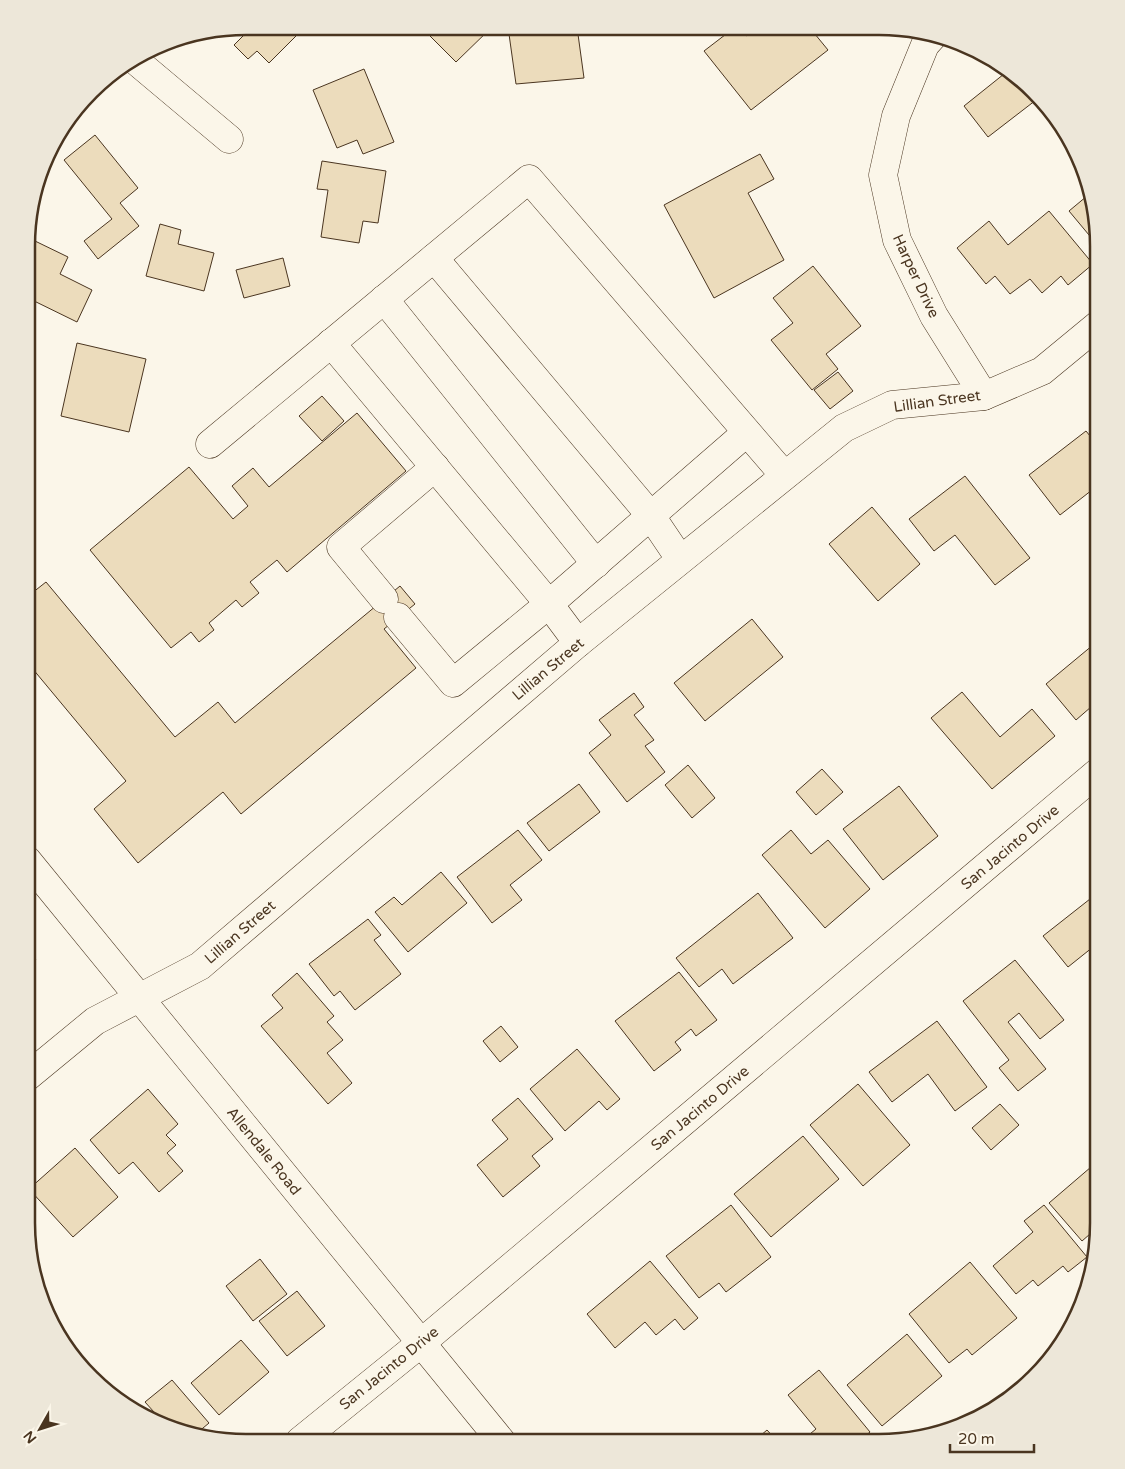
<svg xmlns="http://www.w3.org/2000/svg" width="1125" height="1469" viewBox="0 0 1125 1469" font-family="'Varela Round',sans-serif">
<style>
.building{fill:#ecdcbc;stroke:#4a3520}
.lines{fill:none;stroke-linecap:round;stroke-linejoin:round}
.minor-casing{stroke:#4a3520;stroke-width:29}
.minor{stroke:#fbf6e9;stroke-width:28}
.labels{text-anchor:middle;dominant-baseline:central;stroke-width:4;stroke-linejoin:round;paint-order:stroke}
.street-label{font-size:15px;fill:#4a3520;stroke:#fbf6e9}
.rim{fill:none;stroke:#4a3520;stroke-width:2.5}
</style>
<rect width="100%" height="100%" fill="#fbf6e9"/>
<g class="building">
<path d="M 253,26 L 300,26 L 303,29 L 269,63 L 257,51 L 248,59 L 234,45 Z"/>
<path d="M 421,27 L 492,27 L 456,62 Z"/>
<path d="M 508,27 L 577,27 L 584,78 L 516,84 Z"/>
<path d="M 734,28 L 739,28 L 746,36 L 756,28 L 810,28 L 828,50 L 751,110 L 704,51 Z"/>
<path d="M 364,69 L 394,142 L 363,154 L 357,140 L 337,148 L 313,90 Z"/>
<path d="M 1009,70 L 1036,100 L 988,137 L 964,106 Z"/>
<path d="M 70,118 L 56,147 L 53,145 L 56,136 Z"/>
<path d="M 95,135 L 138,188 L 120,203 L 139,226 L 98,259 L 84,241 L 112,219 L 64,160 Z"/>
<path d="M 760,154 L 774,179 L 748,193 L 784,260 L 714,298 L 664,205 Z"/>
<path d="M 322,161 L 386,171 L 378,223 L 363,221 L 359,243 L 321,237 L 328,190 L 317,189 Z"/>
<path d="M 1087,196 L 1099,246 L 1099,247 L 1069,211 Z"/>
<path d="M 1049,211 L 1093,264 L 1068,285 L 1061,276 L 1042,293 L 1030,279 L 1010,294 L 995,276 L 986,284 L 957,248 L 989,221 L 1008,245 Z"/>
<path d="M 160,224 L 181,230 L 178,244 L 214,253 L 204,291 L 146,276 Z"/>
<path d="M 35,241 L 68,257 L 60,274 L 92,290 L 77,322 L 28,298 L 28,255 Z"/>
<path d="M 283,258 L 290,286 L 244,298 L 236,270 Z"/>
<path d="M 813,266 L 861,326 L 826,354 L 838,369 L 812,390 L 771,340 L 793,323 L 773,298 Z"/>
<path d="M 77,343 L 146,359 L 129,432 L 61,416 Z"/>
<path d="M 838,372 L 853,391 L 830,409 L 814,390 Z"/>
<path d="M 322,396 L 344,421 L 322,441 L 299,416 Z"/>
<path d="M 357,413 L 406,471 L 287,572 L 277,560 L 250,582 L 259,593 L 242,607 L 236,600 L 209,623 L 214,630 L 199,642 L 191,632 L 171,648 L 90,550 L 189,467 L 233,519 L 248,506 L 232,486 L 253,468 L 269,487 Z"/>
<path d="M 1086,431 L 1099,447 L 1099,498 L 1092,490 L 1060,515 L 1029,475 Z"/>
<path d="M 965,476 L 1030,558 L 995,585 L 955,535 L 934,551 L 909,519 Z"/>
<path d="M 872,507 L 920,564 L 878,601 L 829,544 Z"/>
<path d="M 46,582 L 175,737 L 218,702 L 235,723 L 400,586 L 415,604 L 384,629 L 416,668 L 241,814 L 223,792 L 138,863 L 94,809 L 126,781 L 27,662 L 27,597 Z"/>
<path d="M 752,619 L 783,657 L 705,721 L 674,683 Z"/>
<path d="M 1099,640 L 1099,700 L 1076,720 L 1046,684 Z"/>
<path d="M 962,692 L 1000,737 L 1032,709 L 1055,736 L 992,789 L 931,718 Z"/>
<path d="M 634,693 L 644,707 L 634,715 L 654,740 L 645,746 L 665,772 L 627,802 L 589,753 L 611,735 L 599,720 Z"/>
<path d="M 688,765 L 715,798 L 692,818 L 665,785 Z"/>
<path d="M 822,769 L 843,792 L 816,815 L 796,792 Z"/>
<path d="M 579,784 L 600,812 L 549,851 L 527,823 Z"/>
<path d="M 899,786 L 938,836 L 883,880 L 843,829 Z"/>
<path d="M 518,830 L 542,860 L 510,885 L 522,900 L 492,923 L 457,877 Z"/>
<path d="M 791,830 L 811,854 L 828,840 L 870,889 L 825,928 L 762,855 Z"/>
<path d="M 441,872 L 467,903 L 408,952 L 375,912 L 394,897 L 402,905 Z"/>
<path d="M 758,893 L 793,938 L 733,984 L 722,969 L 699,987 L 676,958 Z"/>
<path d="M 1090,899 L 1098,910 L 1098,943 L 1068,967 L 1043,936 Z"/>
<path d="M 368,919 L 381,935 L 374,940 L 401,974 L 355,1010 L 340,991 L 334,996 L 309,964 Z"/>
<path d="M 27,949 L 36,960 L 27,968 Z"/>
<path d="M 1015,960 L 1064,1020 L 1040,1039 L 1019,1013 L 1008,1022 L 1046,1069 L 1018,1091 L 999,1068 L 1009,1060 L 963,1001 Z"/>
<path d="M 679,972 L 717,1020 L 696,1036 L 691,1029 L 675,1042 L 681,1050 L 654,1071 L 615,1021 Z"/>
<path d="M 297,973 L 334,1016 L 327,1022 L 343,1040 L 327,1053 L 352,1083 L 328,1104 L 261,1026 L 283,1008 L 272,995 Z"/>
<path d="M 937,1021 L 987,1087 L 955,1111 L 928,1074 L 892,1102 L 869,1072 Z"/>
<path d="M 501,1026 L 518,1047 L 500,1062 L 483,1041 Z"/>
<path d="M 577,1049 L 620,1099 L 607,1110 L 599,1101 L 565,1131 L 530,1089 Z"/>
<path d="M 858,1084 L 910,1145 L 863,1186 L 810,1125 Z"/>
<path d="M 148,1089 L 178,1124 L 166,1135 L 176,1145 L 167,1153 L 183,1171 L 159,1192 L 133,1162 L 119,1174 L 90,1140 Z"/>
<path d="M 518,1098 L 553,1139 L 532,1156 L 540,1166 L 503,1197 L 477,1165 L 508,1139 L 492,1120 Z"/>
<path d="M 1000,1104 L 1019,1125 L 991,1150 L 972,1128 Z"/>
<path d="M 803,1136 L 839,1179 L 771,1237 L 734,1194 Z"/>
<path d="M 75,1148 L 118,1197 L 73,1237 L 29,1189 Z"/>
<path d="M 1098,1161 L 1098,1227 L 1082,1241 L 1049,1203 Z"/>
<path d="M 731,1205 L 771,1257 L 726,1292 L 719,1283 L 699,1298 L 666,1256 Z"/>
<path d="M 1044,1205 L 1087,1257 L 1068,1272 L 1063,1266 L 1038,1286 L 1033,1280 L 1016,1294 L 993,1266 L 1033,1232 L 1024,1221 Z"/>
<path d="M 260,1259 L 287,1294 L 253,1321 L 226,1286 Z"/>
<path d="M 650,1261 L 698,1318 L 684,1330 L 675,1319 L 656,1335 L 645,1322 L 615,1348 L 587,1314 Z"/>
<path d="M 970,1262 L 1017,1318 L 972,1355 L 967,1349 L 949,1363 L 909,1314 Z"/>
<path d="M 297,1291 L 325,1326 L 287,1356 L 259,1321 Z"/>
<path d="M 907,1334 L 942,1376 L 882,1426 L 847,1385 Z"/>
<path d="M 241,1340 L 269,1372 L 219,1415 L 191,1383 Z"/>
<path d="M 819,1370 L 870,1432 L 857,1443 L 799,1443 L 816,1429 L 788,1395 Z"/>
<path d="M 172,1380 L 209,1423 L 197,1433 L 150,1415 L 154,1412 L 145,1402 Z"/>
<path d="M 767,1430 L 778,1442 L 753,1442 Z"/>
</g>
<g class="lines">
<g class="minor-casing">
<g id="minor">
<path d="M 934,35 L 925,45 L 896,116 L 883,175 L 897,240 L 934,316 L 984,396"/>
<path d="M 136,61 L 229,139"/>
<path d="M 434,258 L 651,516 L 680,559"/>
<path d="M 384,299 L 596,564"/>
<path d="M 331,343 L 549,604 L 578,643"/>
<path d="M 210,444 L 529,179 L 784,475"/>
<path d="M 384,599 L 341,547 L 435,467"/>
<path d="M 398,617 L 453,683 L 549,604 L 746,433"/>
<path d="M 27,860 L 502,1442"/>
<path d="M 27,1077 L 95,1021 L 200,966 L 578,643 L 844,428 L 892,405 L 984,396 L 1042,371 L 1099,324"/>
<path d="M 300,1441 L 421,1343 L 1098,772"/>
</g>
</g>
<use href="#minor" class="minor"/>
</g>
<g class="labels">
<g class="street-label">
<text transform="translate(916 276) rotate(65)">Harper Drive</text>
<text transform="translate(937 401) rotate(-8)">Lillian Street</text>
<text transform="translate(548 669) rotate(-40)">Lillian Street</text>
<text transform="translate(1010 847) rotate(-40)">San Jacinto Drive</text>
<text transform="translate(240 932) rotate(-41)">Lillian Street</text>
<text transform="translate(700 1108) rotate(-40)">San Jacinto Drive</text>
<text transform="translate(264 1151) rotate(51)">Allendale Road</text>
<text transform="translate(389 1368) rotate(-39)">San Jacinto Drive</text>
</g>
</g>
<path d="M0 0H1125V1469H0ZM246 35H879A211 211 0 0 1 1090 246V1223A211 211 0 0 1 879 1434H246A211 211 0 0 1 35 1223V246A211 211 0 0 1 246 35Z" fill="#ede7d9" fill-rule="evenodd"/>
<path class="rim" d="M246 35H879A211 211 0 0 1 1090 246V1223A211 211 0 0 1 879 1434H246A211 211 0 0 1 35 1223V246A211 211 0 0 1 246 35Z"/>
<g transform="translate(40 1429) rotate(231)" stroke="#fbf6e9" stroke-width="4" paint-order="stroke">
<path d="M0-4L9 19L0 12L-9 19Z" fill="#4a3520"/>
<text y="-8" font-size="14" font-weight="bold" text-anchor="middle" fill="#4a3520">N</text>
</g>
<path d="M950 1444v8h84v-8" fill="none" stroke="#4a3520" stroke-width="2.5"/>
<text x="958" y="1444" font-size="15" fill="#4a3520" stroke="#fbf6e9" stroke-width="4" paint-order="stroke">20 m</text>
</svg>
